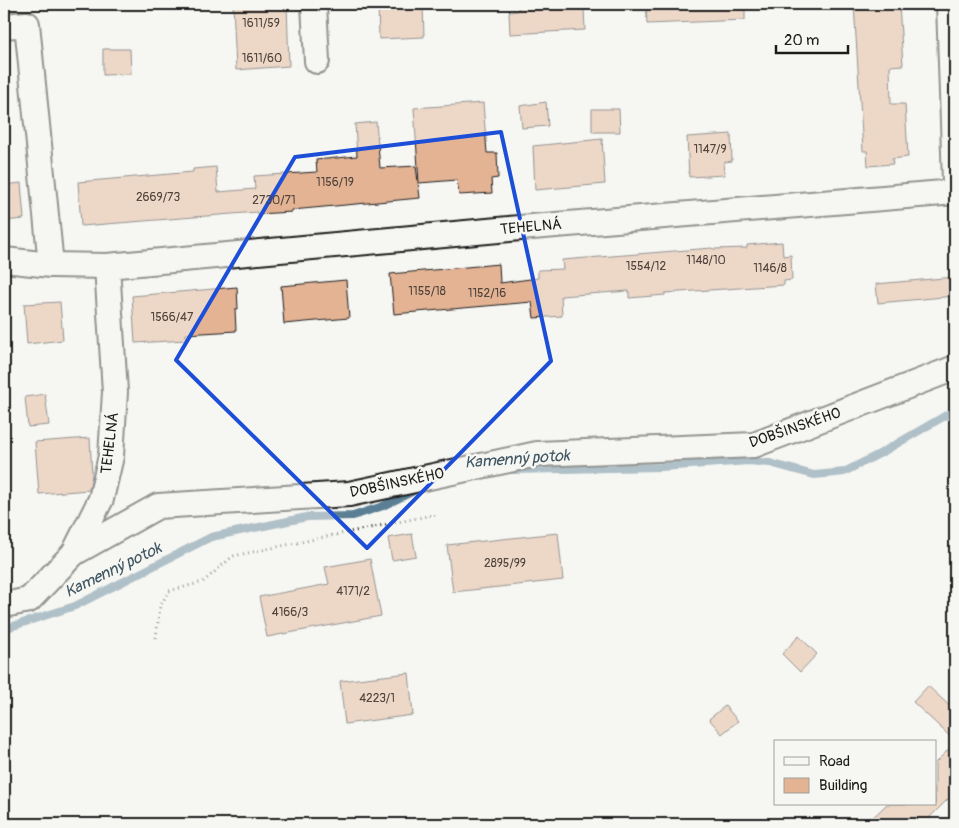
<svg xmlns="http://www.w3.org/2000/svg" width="959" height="828" viewBox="0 0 959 828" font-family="Pangolin,sans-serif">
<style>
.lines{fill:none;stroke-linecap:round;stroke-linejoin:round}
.stream{stroke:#5a7f94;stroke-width:8}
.building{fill:#e3b394;stroke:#1c1c1c}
.minor-casing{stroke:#1c1c1c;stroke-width:28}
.path{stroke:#1c1c1c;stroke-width:3;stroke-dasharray:1 4;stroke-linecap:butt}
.minor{stroke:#f6f6f2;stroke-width:24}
.marked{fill:none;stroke:#1d4ed8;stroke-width:4;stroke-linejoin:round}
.labels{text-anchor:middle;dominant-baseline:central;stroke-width:5;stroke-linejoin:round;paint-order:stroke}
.number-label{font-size:12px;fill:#4e423a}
.street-label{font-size:15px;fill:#1c1c1c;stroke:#f6f6f2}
.water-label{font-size:16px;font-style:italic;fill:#405662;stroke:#f6f6f2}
</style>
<rect width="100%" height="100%" fill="#f6f6f2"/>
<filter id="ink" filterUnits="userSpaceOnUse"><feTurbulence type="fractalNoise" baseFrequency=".02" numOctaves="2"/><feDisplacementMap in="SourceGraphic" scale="10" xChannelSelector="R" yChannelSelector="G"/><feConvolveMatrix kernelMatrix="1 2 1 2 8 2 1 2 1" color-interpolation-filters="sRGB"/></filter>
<g filter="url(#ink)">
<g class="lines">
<g class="stream">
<path d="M 510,470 L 661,467 L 749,461 L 770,463 L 814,475 L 836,473 L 844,472 L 881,453 L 955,410"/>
<path d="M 4,629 L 75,606 L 211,537 L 307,517 L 353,516 L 383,506 L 416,490"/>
</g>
</g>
<g class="building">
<path d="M 233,4 L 287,4 L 289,66 L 236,70 Z"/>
<path d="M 378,4 L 423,4 L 424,37 L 379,39 Z"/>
<path d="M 518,4 L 575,4 L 575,8 L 584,8 L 585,30 L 510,34 L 509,12 L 518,11 Z"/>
<path d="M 646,4 L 745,4 L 745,20 L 647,24 Z"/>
<path d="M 854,4 L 899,4 L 903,65 L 890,66 L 891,104 L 905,104 L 908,157 L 892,159 L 893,164 L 868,166 L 867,151 L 863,151 Z"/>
<path d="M 103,49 L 130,49 L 131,74 L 103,75 Z"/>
<path d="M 546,102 L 548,126 L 522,128 L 520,106 Z"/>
<path d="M 483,103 L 487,153 L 497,153 L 498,178 L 491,179 L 492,193 L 459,195 L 457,180 L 419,183 L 414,108 Z"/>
<path d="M 592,109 L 619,109 L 620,132 L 592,132 Z"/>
<path d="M 376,122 L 380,168 L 416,166 L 420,198 L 292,210 L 292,212 L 257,214 L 257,212 L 81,226 L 78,182 L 193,172 L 193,169 L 216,167 L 218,192 L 255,189 L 254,176 L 317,172 L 316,160 L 357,156 L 355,124 Z"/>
<path d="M 731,134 L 732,161 L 724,162 L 725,175 L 689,177 L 687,137 Z"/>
<path d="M 602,139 L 605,184 L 535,190 L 533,146 Z"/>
<path d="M 21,183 L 24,219 L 4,221 L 4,185 Z"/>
<path d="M 782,242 L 783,256 L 791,255 L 792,280 L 784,281 L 784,285 L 665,293 L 665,295 L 629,298 L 629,291 L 561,296 L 562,316 L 534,318 L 532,302 L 394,314 L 390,274 L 499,264 L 500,283 L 538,278 L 538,270 L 563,269 L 562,260 L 712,248 L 713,249 L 747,248 L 747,245 Z"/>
<path d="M 955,277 L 955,296 L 878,303 L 876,284 Z"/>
<path d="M 346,280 L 349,318 L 284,324 L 281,286 Z"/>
<path d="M 237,287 L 238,309 L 235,309 L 236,331 L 186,334 L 186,340 L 135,343 L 132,296 Z"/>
<path d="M 60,302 L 63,340 L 27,344 L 24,304 Z"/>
<path d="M 45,394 L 49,425 L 28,427 L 25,397 Z"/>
<path d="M 90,438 L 92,475 L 89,490 L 39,494 L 35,442 Z"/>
<path d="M 558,533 L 563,580 L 453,592 L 447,545 Z"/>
<path d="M 412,534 L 416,556 L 392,560 L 388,538 Z"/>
<path d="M 370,559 L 381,616 L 267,637 L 259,597 L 329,584 L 325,567 Z"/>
<path d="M 799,636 L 817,654 L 800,672 L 782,654 Z"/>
<path d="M 409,673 L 413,715 L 345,724 L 340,681 Z"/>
<path d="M 928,686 L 955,711 L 955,741 L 913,702 Z"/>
<path d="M 725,706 L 738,721 L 722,734 L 709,719 Z"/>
<path d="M 955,743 L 955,792 L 923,824 L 866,824 L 887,804 L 935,804 L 935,763 Z"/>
</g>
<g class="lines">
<g class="minor-casing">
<g id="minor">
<path d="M 314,4 L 317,61"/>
<path d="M 949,4 L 955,182"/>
<path d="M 4,26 L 27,24 L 51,265"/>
<path d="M 4,260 L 51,265 L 107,266 L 520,228 L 955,192"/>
<path d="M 74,553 L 158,506 L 349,494 L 537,454 L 754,445 L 955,368"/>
<path d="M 4,605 L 29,600 L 74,553 L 101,499 L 111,456 L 115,392 L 107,266"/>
</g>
</g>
<path class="path" d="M 156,638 L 160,606 L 169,591 L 203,582 L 233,556 L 437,514"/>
<use href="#minor" class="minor"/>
</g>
</g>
<path d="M0 0H959V828H0ZM 501,132 L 551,361 L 367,548 L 176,360 L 295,157 Z" fill="#f6f6f2" fill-opacity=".55" fill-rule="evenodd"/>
<path class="marked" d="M 501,132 L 551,361 L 367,548 L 176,360 L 295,157 Z"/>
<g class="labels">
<g class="number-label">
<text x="261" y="23">1611/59</text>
<text x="262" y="58">1611/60</text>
<text x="710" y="149">1147/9</text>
<text x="335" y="182">1156/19</text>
<text x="158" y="197">2669/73</text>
<text x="274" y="200">2730/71</text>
<text x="706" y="260">1148/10</text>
<text x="646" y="266">1554/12</text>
<text x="770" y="268">1146/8</text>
<text x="427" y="291">1155/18</text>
<text x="487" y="293">1152/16</text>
<text x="172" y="317">1566/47</text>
<text x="505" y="563">2895/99</text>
<text x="353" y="591">4171/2</text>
<text x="290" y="612">4166/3</text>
<text x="377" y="698">4223/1</text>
</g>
<g class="street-label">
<text transform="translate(531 227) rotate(-5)">TEHELNÁ</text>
<text transform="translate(795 428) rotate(-19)">DOBŠINSKÉHO</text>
<text transform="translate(110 443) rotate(-83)">TEHELNÁ</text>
<text transform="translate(397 483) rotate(-12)">DOBŠINSKÉHO</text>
</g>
<g class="water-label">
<text transform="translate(517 459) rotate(-4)">Kamenný potok</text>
<text transform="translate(113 570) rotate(-26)">Kamenný potok</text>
</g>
</g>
<rect width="959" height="828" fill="none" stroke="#f6f6f2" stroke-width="20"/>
<rect x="10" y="10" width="939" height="808" fill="none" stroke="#1c1c1c" stroke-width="2" filter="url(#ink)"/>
<rect x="774" y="740" width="162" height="65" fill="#f6f6f2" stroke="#9f9f9c"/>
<rect x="784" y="757" width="25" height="8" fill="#f6f6f2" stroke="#9f9f9c"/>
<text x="819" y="766" font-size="15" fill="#1c1c1c">Road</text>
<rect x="784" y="778" width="25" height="15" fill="#e3b394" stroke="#9f9f9c"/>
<text x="819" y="790" font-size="15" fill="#1c1c1c">Building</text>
<path d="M776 45v8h72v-8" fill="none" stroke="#1c1c1c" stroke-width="2.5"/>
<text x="784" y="45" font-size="15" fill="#1c1c1c" stroke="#f6f6f2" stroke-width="4" paint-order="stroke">20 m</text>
</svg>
